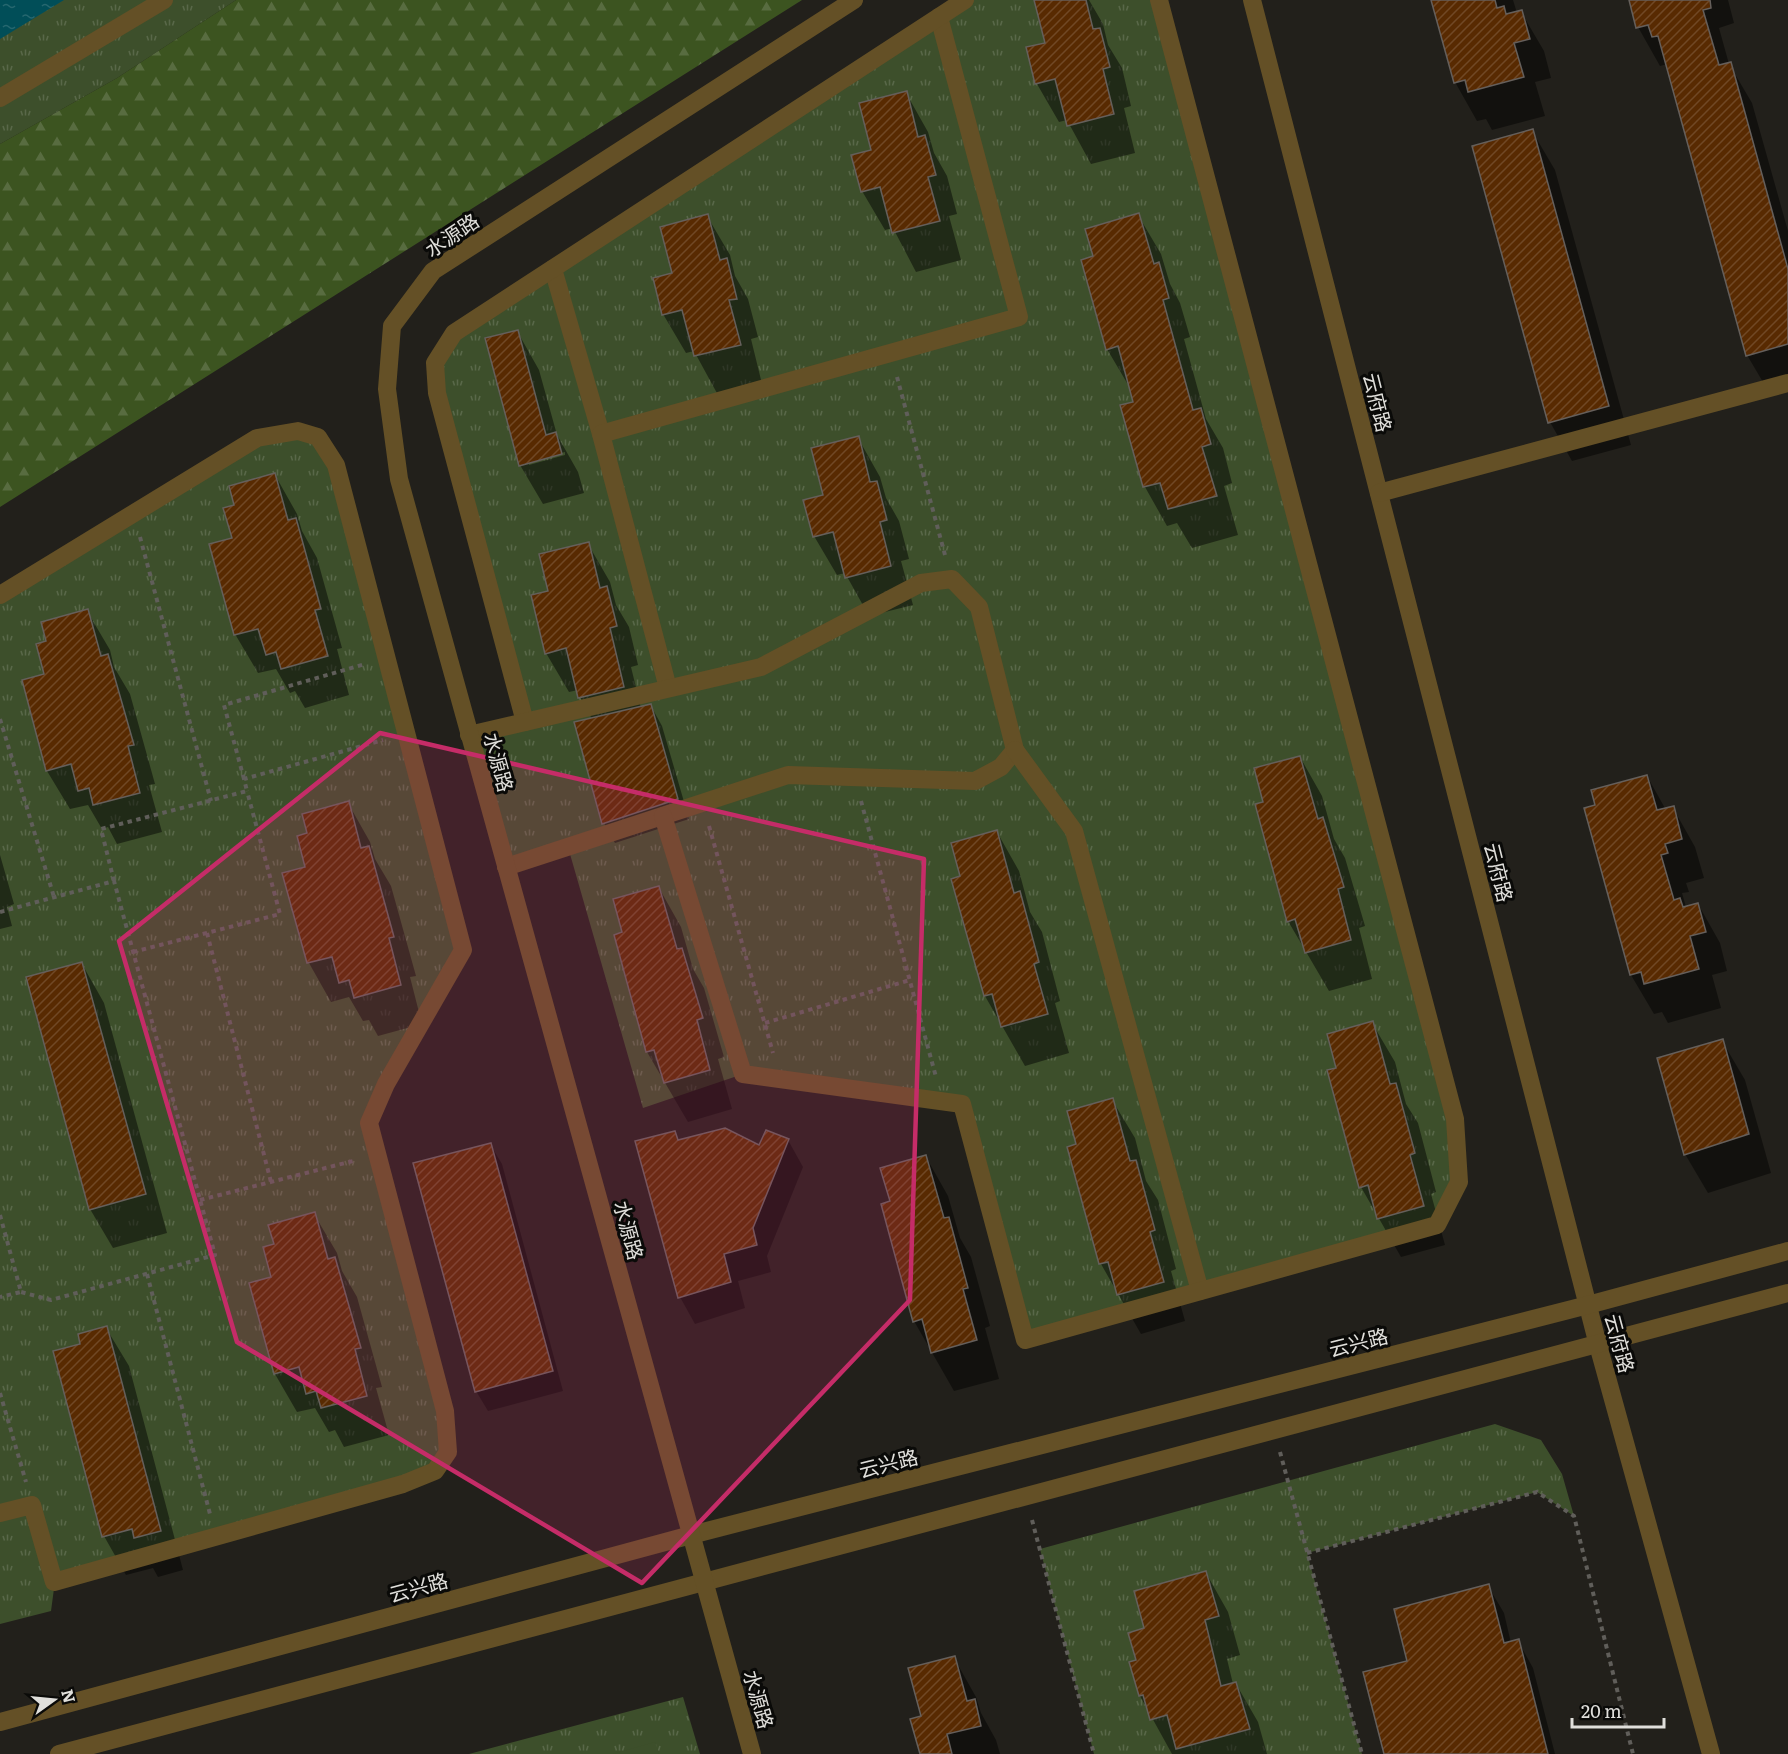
<svg xmlns="http://www.w3.org/2000/svg" width="1788" height="1754" viewBox="0 0 1788 1754" font-family="Literata,'Noto Sans SC',serif">
<style>
.grass{fill:url(#grass-tufts)}
.forest{fill:url(#forest-firs)}
.pitch{fill:#3d4f2b}
.water{fill:url(#water-ripples)}
.shadow{fill:#0007;fill-rule:evenodd}
.building{fill:url(#building-hatch);stroke:#655f5b;stroke-width:1.5}
.lines{fill:none;stroke-linecap:round;stroke-linejoin:round}
.path{stroke:#605e5a;stroke-width:4;stroke-dasharray:4.5 4.5;stroke-linecap:butt}
.minor{stroke:#645026;stroke-width:18}
.marked{fill:#c52c68;fill-opacity:0.2;stroke:#c52c68;stroke-width:4.5;stroke-linejoin:round}
.labels{text-anchor:middle;dominant-baseline:central;stroke-width:6;stroke-linejoin:round;paint-order:stroke}
.street-label{font-size:20px;fill:#e0dfdb;stroke:#0a0a08}
</style>
<defs>
<pattern id="grass-tufts" width="24" height="20" patternUnits="userSpaceOnUse" patternTransform="scale(1.5)"><rect width="24" height="20" fill="#3d4f2b"/><path d="M3 7l-1-3M5 7V3M7 7l1-3M15 17l-1-3M17 17v-4M19 17l1-3" fill="none" stroke="#596849"/></pattern>
<pattern id="forest-firs" width="22" height="20" patternUnits="userSpaceOnUse" patternTransform="scale(1.5)"><rect width="22" height="20" fill="#3c5420"/><path d="M5 1l3.5 6h-7zM16 11l3.5 6h-7z" fill="#586c40"/></pattern>
<pattern id="water-ripples" width="26" height="14" patternUnits="userSpaceOnUse" patternTransform="scale(1.5)"><rect width="26" height="14" fill="#014e58"/><path d="M2 4q2-2 4 0t4 0M15 11q2-2 4 0t4 0" fill="none" stroke="#26676f"/></pattern>
<pattern id="building-hatch" width="6" height="6" patternUnits="userSpaceOnUse" patternTransform="scale(1.5)"><rect width="6" height="6" fill="#582a01"/><path d="M-1 1l2-2M0 6l6-6M5 7l2-2" fill="none" stroke="#704825"/></pattern>
</defs>
<rect width="100%" height="100%" fill="#22201b"/>
<g class="grass">
<path d="M 0,0 L 236,0 L 117,78 L 0,144 Z"/>
<path d="M 965,0 L 1156,0 L 1455,1119 L 1459,1182 L 1437,1225 L 1025,1340 L 962,1104 L 743,1074 L 643,1108 L 568,847 L 506,867 L 469,735 L 525,722 L 435,363 L 455,333 Z"/>
<path d="M 298,431 L 336,465 L 463,950 L 369,1123 L 448,1452 L 435,1471 L 55,1581 L 51,1611 L 0,1624 L 0,595 L 257,438 Z"/>
<path d="M 1495,1424 L 1541,1440 L 1562,1474 L 1574,1516 L 1537,1492 L 1307,1553 L 1362,1754 L 1094,1754 L 1040,1549 Z"/>
<path d="M 683,1697 L 700,1754 L 469,1754 Z"/>
</g>
<path class="forest" d="M 236,0 L 802,0 L 0,507 L 0,144 L 117,78 Z"/>
<path class="pitch" d="M 655,1742 L 659,1754 L 613,1754 Z"/>
<path class="water" d="M 0,0 L 64,0 L 0,39 Z"/>
<g class="shadow">
<path d="M 1036,0 L 1089,0 L 1103,24 L 1108,45 L 1122,68 L 1131,106 L 1124,108 L 1135,153 L 1091,164 L 1067,120 L 1059,122 L 1037,84 L 1028,48 L 1047,44 Z"/>
<path d="M 1432,0 L 1513,0 L 1517,13 L 1521,12 L 1544,51 L 1551,78 L 1535,82 L 1545,116 L 1492,130 L 1486,119 L 1477,121 L 1455,82 Z"/>
<path d="M 1630,0 L 1728,0 L 1734,23 L 1719,28 L 1729,64 L 1752,103 L 1788,231 L 1788,389 L 1770,394 L 1747,355 L 1667,64 L 1660,66 L 1638,27 Z"/>
<path d="M 906,93 L 928,132 L 934,153 L 947,176 L 957,214 L 949,216 L 961,260 L 916,272 L 893,228 L 885,230 L 862,191 L 872,151 Z"/>
<path d="M 1532,131 L 1555,170 L 1631,445 L 1572,461 L 1550,422 Z"/>
<path d="M 1138,215 L 1161,254 L 1170,284 L 1180,303 L 1190,337 L 1184,339 L 1206,419 L 1223,448 L 1232,483 L 1224,486 L 1238,535 L 1192,548 L 1177,523 L 1167,526 L 1145,487 L 1122,406 L 1135,403 L 1130,388 L 1107,349 L 1094,257 Z"/>
<path d="M 707,216 L 730,255 L 735,276 L 748,299 L 758,337 L 751,339 L 762,384 L 718,395 L 694,351 L 686,353 L 663,314 L 674,275 Z"/>
<path d="M 517,331 L 539,370 L 557,435 L 578,472 L 584,493 L 543,504 L 520,465 ZM 565,452 L 565,455 L 529,465 L 529,462 Z"/>
<path d="M 858,438 L 880,477 L 886,498 L 899,521 L 909,559 L 901,561 L 913,605 L 869,616 L 845,573 L 837,575 L 814,536 L 824,496 Z"/>
<path d="M 275,475 L 297,514 L 302,531 L 317,558 L 342,648 L 337,649 L 349,695 L 305,708 L 295,691 L 290,693 L 276,669 L 258,673 L 235,634 L 233,539 L 235,506 Z"/>
<path d="M 588,544 L 610,582 L 616,605 L 629,627 L 638,665 L 631,667 L 641,708 L 651,706 L 662,726 L 689,819 L 615,843 L 604,823 L 592,719 L 580,697 L 578,690 L 569,692 L 546,653 L 550,592 Z"/>
<path d="M 87,611 L 110,650 L 114,667 L 130,694 L 155,784 L 149,785 L 162,832 L 117,844 L 108,827 L 102,829 L 88,805 L 70,809 L 47,771 L 46,675 L 48,642 Z"/>
<path d="M 1300,757 L 1322,796 L 1334,839 L 1345,858 L 1365,926 L 1359,928 L 1372,979 L 1329,991 L 1288,921 Z"/>
<path d="M 1647,776 L 1666,810 L 1673,808 L 1695,847 L 1704,878 L 1686,883 L 1689,892 L 1682,893 L 1686,907 L 1698,904 L 1720,943 L 1727,971 L 1712,975 L 1721,1008 L 1668,1023 L 1662,1012 L 1654,1014 L 1631,975 L 1586,809 L 1596,806 Z"/>
<path d="M 348,803 L 370,842 L 375,859 L 391,886 L 416,976 L 410,977 L 422,1024 L 378,1036 L 369,1020 L 363,1021 L 349,997 L 331,1002 L 309,963 L 284,874 L 307,868 L 309,834 Z"/>
<path d="M 997,832 L 1019,871 L 1030,912 L 1042,932 L 1060,1001 L 1055,1003 L 1069,1053 L 1025,1066 L 985,996 L 962,877 Z"/>
<path d="M 0,855 L 14,904 L 7,907 L 12,926 L 0,929 Z"/>
<path d="M 659,888 L 681,927 L 693,969 L 704,988 L 724,1057 L 718,1059 L 732,1109 L 688,1122 L 647,1052 L 615,936 L 624,933 Z"/>
<path d="M 82,964 L 104,1003 L 167,1233 L 113,1248 L 90,1209 Z"/>
<path d="M 1372,1023 L 1395,1062 L 1406,1104 L 1418,1123 L 1436,1192 L 1431,1194 L 1445,1245 L 1401,1257 L 1361,1187 L 1338,1069 Z"/>
<path d="M 1722,1041 L 1745,1080 L 1771,1173 L 1708,1193 L 1685,1154 Z"/>
<path d="M 1112,1100 L 1135,1138 L 1146,1181 L 1158,1200 L 1176,1269 L 1171,1271 L 1185,1321 L 1141,1334 L 1101,1264 L 1069,1148 L 1078,1145 Z"/>
<path d="M 674,1133 L 679,1141 L 759,1147 L 788,1140 L 803,1167 L 767,1256 L 771,1272 L 738,1281 L 745,1308 L 695,1324 L 680,1297 Z"/>
<path d="M 490,1144 L 502,1164 L 563,1391 L 488,1411 L 476,1391 Z"/>
<path d="M 926,1157 L 948,1196 L 960,1238 L 971,1257 L 990,1326 L 985,1328 L 999,1379 L 954,1391 L 914,1321 L 891,1202 Z"/>
<path d="M 314,1214 L 337,1253 L 342,1271 L 357,1297 L 382,1387 L 376,1388 L 389,1435 L 344,1447 L 335,1430 L 329,1432 L 315,1408 L 297,1412 L 275,1374 L 273,1278 L 276,1245 Z"/>
<path d="M 106,1328 L 129,1366 L 183,1570 L 158,1577 L 153,1568 L 126,1575 L 104,1536 L 82,1345 Z"/>
<path d="M 1206,1573 L 1228,1612 L 1240,1655 L 1227,1659 L 1233,1684 L 1236,1684 L 1258,1722 L 1267,1754 L 1172,1754 L 1140,1696 L 1131,1663 L 1138,1661 L 1146,1629 Z"/>
<path d="M 1488,1586 L 1504,1613 L 1511,1643 L 1518,1641 L 1533,1668 L 1555,1754 L 1386,1754 Z"/>
<path d="M 954,1658 L 976,1697 L 981,1713 L 996,1740 L 1000,1754 L 921,1754 L 923,1717 Z"/>
</g>
<g class="building">
<path d="M 1034,0 L 1086,0 L 1093,29 L 1100,28 L 1110,67 L 1103,69 L 1114,114 L 1067,126 L 1055,79 L 1035,84 L 1026,47 L 1045,43 Z"/>
<path d="M 1431,0 L 1495,0 L 1497,8 L 1504,6 L 1506,14 L 1522,10 L 1530,39 L 1514,43 L 1524,77 L 1468,92 L 1465,80 L 1454,83 Z"/>
<path d="M 1629,0 L 1710,0 L 1711,8 L 1703,10 L 1719,65 L 1731,62 L 1788,269 L 1788,344 L 1746,356 L 1658,36 L 1652,37 L 1648,25 L 1636,28 Z"/>
<path d="M 907,91 L 918,137 L 925,135 L 936,175 L 928,177 L 940,221 L 892,233 L 880,187 L 861,192 L 851,155 L 871,150 L 859,103 Z"/>
<path d="M 1533,129 L 1609,406 L 1548,423 L 1472,146 Z"/>
<path d="M 1139,213 L 1154,264 L 1159,262 L 1169,298 L 1163,300 L 1193,410 L 1201,408 L 1211,444 L 1202,447 L 1217,496 L 1168,509 L 1160,483 L 1143,487 L 1120,405 L 1133,402 L 1118,346 L 1106,350 L 1081,260 L 1093,256 L 1085,229 Z"/>
<path d="M 708,214 L 720,260 L 727,258 L 737,299 L 729,300 L 741,345 L 694,356 L 682,310 L 662,315 L 653,278 L 672,273 L 660,227 Z"/>
<path d="M 518,330 L 546,435 L 556,432 L 562,454 L 519,466 L 485,338 Z"/>
<path d="M 859,436 L 870,482 L 877,481 L 887,520 L 880,522 L 891,566 L 845,578 L 833,532 L 813,537 L 803,500 L 823,495 L 811,448 Z"/>
<path d="M 275,473 L 288,520 L 296,518 L 321,609 L 315,610 L 328,656 L 281,669 L 276,652 L 266,655 L 258,629 L 234,635 L 209,544 L 232,538 L 223,508 L 234,505 L 229,486 Z"/>
<path d="M 589,542 L 600,588 L 607,586 L 617,626 L 610,628 L 624,687 L 578,698 L 566,648 L 545,654 L 531,595 L 548,591 L 539,554 Z"/>
<path d="M 88,609 L 101,656 L 108,654 L 134,745 L 128,746 L 140,793 L 93,805 L 89,788 L 78,791 L 71,764 L 46,771 L 22,680 L 44,674 L 36,644 L 46,641 L 41,622 Z"/>
<path d="M 651,704 L 678,799 L 602,824 L 574,722 Z"/>
<path d="M 1300,756 L 1318,819 L 1323,817 L 1344,887 L 1338,889 L 1351,940 L 1305,953 L 1295,919 L 1287,922 L 1255,804 L 1263,802 L 1254,768 Z"/>
<path d="M 1647,775 L 1657,810 L 1674,806 L 1682,839 L 1665,844 L 1668,853 L 1661,855 L 1674,900 L 1680,898 L 1683,907 L 1698,903 L 1706,932 L 1690,936 L 1699,969 L 1644,984 L 1641,972 L 1630,975 L 1584,808 L 1595,805 L 1591,790 Z"/>
<path d="M 349,801 L 361,848 L 369,846 L 394,937 L 389,938 L 401,985 L 354,998 L 349,980 L 339,983 L 332,957 L 307,963 L 282,873 L 305,867 L 297,836 L 307,833 L 302,814 Z"/>
<path d="M 997,830 L 1014,893 L 1020,891 L 1039,962 L 1034,964 L 1048,1014 L 1001,1027 L 992,994 L 984,996 L 951,879 L 960,876 L 951,843 Z"/>
<path d="M 659,886 L 677,949 L 682,948 L 703,1018 L 697,1020 L 710,1070 L 664,1083 L 654,1050 L 646,1052 L 614,935 L 622,932 L 613,899 Z"/>
<path d="M 82,962 L 146,1194 L 89,1210 L 26,977 Z"/>
<path d="M 1373,1021 L 1390,1084 L 1396,1083 L 1415,1153 L 1410,1155 L 1424,1206 L 1377,1219 L 1368,1185 L 1359,1188 L 1327,1070 L 1336,1068 L 1327,1034 Z"/>
<path d="M 1723,1039 L 1749,1134 L 1684,1155 L 1657,1058 Z"/>
<path d="M 1113,1098 L 1130,1161 L 1136,1160 L 1155,1230 L 1150,1232 L 1164,1282 L 1117,1295 L 1108,1262 L 1099,1264 L 1067,1147 L 1076,1144 L 1067,1111 Z"/>
<path d="M 725,1128 L 759,1145 L 766,1130 L 789,1139 L 753,1228 L 757,1245 L 724,1254 L 731,1282 L 678,1298 L 635,1141 L 675,1131 L 678,1140 Z"/>
<path d="M 491,1143 L 553,1371 L 475,1392 L 413,1163 Z"/>
<path d="M 926,1155 L 944,1218 L 949,1217 L 968,1288 L 963,1289 L 977,1340 L 931,1353 L 922,1319 L 913,1322 L 881,1204 L 890,1201 L 880,1168 Z"/>
<path d="M 315,1212 L 328,1259 L 335,1257 L 361,1348 L 355,1349 L 367,1396 L 321,1408 L 316,1391 L 306,1394 L 299,1367 L 274,1374 L 249,1283 L 271,1277 L 263,1247 L 274,1244 L 268,1225 Z"/>
<path d="M 107,1326 L 161,1531 L 134,1538 L 132,1529 L 102,1537 L 53,1351 L 80,1344 L 78,1334 Z"/>
<path d="M 1206,1571 L 1219,1616 L 1205,1620 L 1221,1686 L 1236,1682 L 1250,1729 L 1176,1749 L 1167,1715 L 1150,1720 L 1143,1695 L 1139,1696 L 1129,1662 L 1136,1660 L 1128,1633 L 1144,1628 L 1134,1591 Z"/>
<path d="M 1489,1584 L 1504,1643 L 1519,1639 L 1548,1754 L 1384,1754 L 1363,1672 L 1407,1661 L 1394,1609 Z"/>
<path d="M 955,1656 L 967,1701 L 975,1699 L 981,1726 L 947,1734 L 952,1754 L 920,1754 L 910,1719 L 921,1716 L 908,1668 Z"/>
</g>
<g class="lines">
<g class="path">
<path d="M 897,377 L 945,555"/>
<path d="M 140,537 L 211,801"/>
<path d="M 0,719 L 54,897"/>
<path d="M 244,779 L 224,705 L 365,664"/>
<path d="M 861,801 L 936,1077"/>
<path d="M 709,826 L 773,1053"/>
<path d="M 114,881 L 101,829 L 247,791 L 244,779 L 383,740"/>
<path d="M 0,912 L 114,881 L 215,1255 L 51,1300 L 21,1292"/>
<path d="M 207,933 L 271,1182"/>
<path d="M 133,952 L 280,914 L 247,791"/>
<path d="M 765,1023 L 910,980"/>
<path d="M 200,1200 L 353,1161"/>
<path d="M 0,1215 L 21,1292 L 0,1297"/>
<path d="M 147,1274 L 210,1514"/>
<path d="M 0,1393 L 26,1482"/>
<path d="M 1280,1452 L 1362,1754"/>
<path d="M 1032,1520 L 1094,1754"/>
<path d="M 1307,1553 L 1537,1492 L 1574,1516 L 1633,1754"/>
</g>
<g class="minor">
<path d="M 1252,0 L 1598,1345 L 1711,1754"/>
<path d="M 0,98 L 164,0"/>
<path d="M 553,269 L 601,434"/>
<path d="M 1379,493 L 1788,383"/>
<path d="M 0,595 L 257,438 L 298,431 L 318,437 L 336,465 L 463,950 L 386,1084 L 369,1123 L 445,1411 L 448,1452 L 435,1471 L 403,1484 L 54,1582 L 32,1505 L 0,1513"/>
<path d="M 668,688 L 601,434 L 1019,317 L 939,17"/>
<path d="M 525,722 L 437,393 L 435,363 L 454,333 L 965,0"/>
<path d="M 469,735 L 761,667 L 921,583 L 952,579 L 979,607 L 1015,750 L 1001,767 L 975,781 L 788,775 L 506,867"/>
<path d="M 1015,750 L 1074,831 L 1200,1291"/>
<path d="M 663,816 L 743,1074 L 962,1104 L 1025,1340 L 1437,1225 L 1459,1182 L 1455,1119 L 1159,0"/>
<path d="M 0,1722 L 691,1535 L 1588,1305 L 1788,1251"/>
<path d="M 59,1754 L 1788,1293"/>
<path d="M 752,1754 L 399,479 L 387,389 L 392,326 L 433,271 L 854,0"/>
</g>
</g>
<path class="marked" d="M 380,733 L 924,859 L 910,1300 L 642,1583 L 237,1342 L 119,941 Z"/>
<g class="labels">
<g class="street-label">
<text transform="translate(451 234) rotate(-34)">水源路</text>
<text transform="translate(1379 402) rotate(76)">云府路</text>
<text transform="translate(500 762) rotate(75)">水源路</text>
<text transform="translate(1500 872) rotate(76)">云府路</text>
<text transform="translate(630 1230) rotate(75)">水源路</text>
<text transform="translate(1358 1341) rotate(-14)">云兴路</text>
<text transform="translate(1621 1343) rotate(75)">云府路</text>
<text transform="translate(888 1462) rotate(-14)">云兴路</text>
<text transform="translate(418 1586) rotate(-15)">云兴路</text>
<text transform="translate(760 1699) rotate(74)">水源路</text>
</g>
</g>
<g transform="translate(54 1700) rotate(75)" stroke="#0a0a08" stroke-width="4.5" paint-order="stroke">
<path d="M0-4.5L10 22L0 15L-10 22Z" fill="#e0dfdb"/>
<text y="-9" font-size="16" font-weight="bold" text-anchor="middle" fill="#e0dfdb">N</text>
</g>
<path d="M1572 1718v9h92v-9" fill="none" stroke="#e0dfdb" stroke-width="3"/>
<text x="1581" y="1718" font-size="18" fill="#e0dfdb" stroke="#0a0a08" stroke-width="4.5" paint-order="stroke">20 m</text>
</svg>
